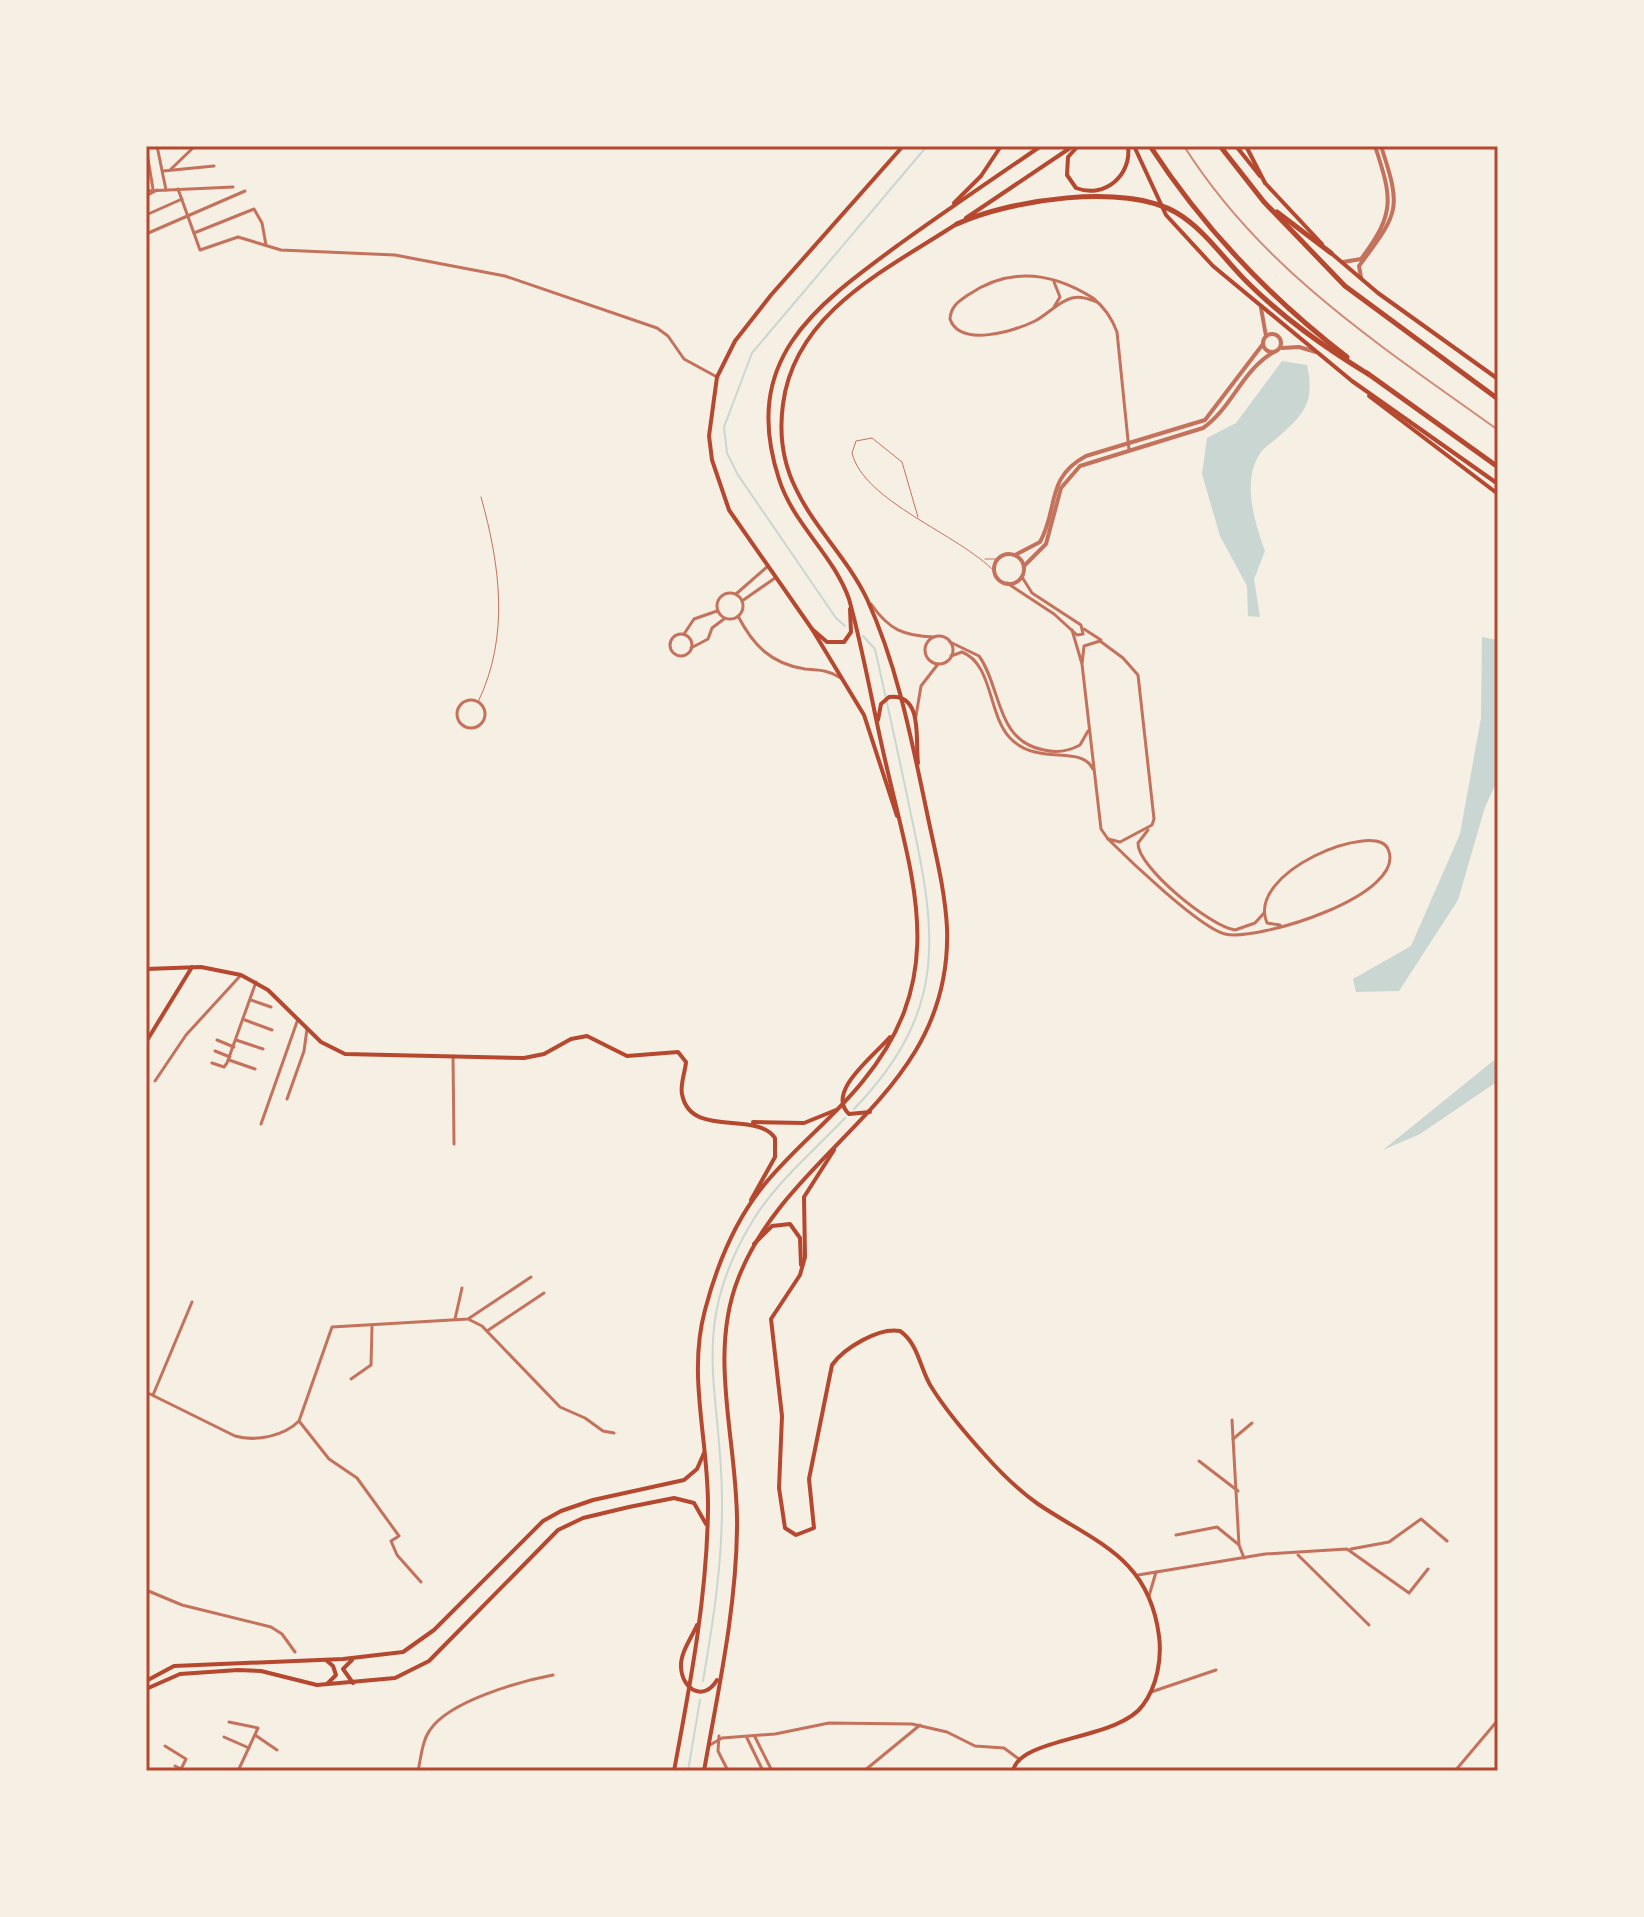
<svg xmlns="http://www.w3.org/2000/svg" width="1644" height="1917" viewBox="0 0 1644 1917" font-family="Raleway,sans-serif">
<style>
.water{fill:#c9d6d2}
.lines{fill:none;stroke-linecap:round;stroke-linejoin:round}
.stream{stroke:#c9d6d2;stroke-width:2}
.service{stroke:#c5725c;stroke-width:1}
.minor{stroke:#c5725c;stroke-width:3}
.tertiary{stroke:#c5725c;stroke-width:4}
.secondary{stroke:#b5482f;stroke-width:4}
.primary{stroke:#b5482f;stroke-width:4}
.trunk{stroke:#b5482f;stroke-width:5}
.rail{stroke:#cf8b77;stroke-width:2}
.neatline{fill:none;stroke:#b5482f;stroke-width:3}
</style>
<rect width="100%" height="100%" fill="#f6efe4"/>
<g class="water">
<path d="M 1282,361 L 1307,365 C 1315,402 1305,414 1277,438 C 1271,443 1262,449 1259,455 C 1242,483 1255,524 1265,551 L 1254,579 L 1260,617 L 1248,616 L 1247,586 L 1220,536 L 1202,474 L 1207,438 L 1236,423 Z"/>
<path d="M 1482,637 L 1498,640 L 1498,779 L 1485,807 L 1458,900 L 1399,991 L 1356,992 L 1353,979 L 1411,946 L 1460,834 L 1481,718 Z"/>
<path d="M 1498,1057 L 1498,1081 L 1420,1134 L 1383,1150 Z"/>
</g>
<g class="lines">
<g class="stream">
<path d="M 845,626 L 836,618 L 738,475 L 727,453 L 724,427 L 752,353 L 927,146"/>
<path d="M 854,1109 C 949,1010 937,934 910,810 C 899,756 887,703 875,649 L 863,636"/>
<path d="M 703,1681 C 713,1623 722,1565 722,1506 C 723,1392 686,1331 752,1222 C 775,1183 814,1151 845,1118"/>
<path d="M 688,1771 L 700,1700"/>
</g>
<g class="service">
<path d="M 918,517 L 902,462 L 872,438 L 856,441 L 852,453 C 864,502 959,534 995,572"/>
<path d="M 985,559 L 998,559"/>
<path d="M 478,702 C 510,636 500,565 481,497"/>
</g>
<g class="minor">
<path d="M 157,146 L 166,190"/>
<path d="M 147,153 L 153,189"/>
<path d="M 171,169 L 195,146"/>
<path d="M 163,171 L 214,166"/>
<path d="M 178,189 L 200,250 L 238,237 L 281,250 L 395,255 L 505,276 L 657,328 L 668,336 L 684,359 L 717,377"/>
<path d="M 146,191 L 233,187"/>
<path d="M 146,196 L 157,190"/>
<path d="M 146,215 L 182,199"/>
<path d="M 194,233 L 254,209 L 262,223 L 266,245"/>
<path d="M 146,234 L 245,191"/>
<path d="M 1097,302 C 1089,299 1081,296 1072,298 C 1059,301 1047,315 1035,321 C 1015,331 960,348 950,319 C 951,306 958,302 968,295 C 1009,267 1052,272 1093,298 C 1104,307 1112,318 1117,332 L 1129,450"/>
<path d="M 1054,307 L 1060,297 L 1054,282"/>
<path d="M 1007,583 L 1054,614 L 1077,635 L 1083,634 L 1081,625 L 1032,593 L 1022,577"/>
<circle cx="730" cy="606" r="13"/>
<path d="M 736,594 L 768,566"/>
<path d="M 742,601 L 775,578"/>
<path d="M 871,604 C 889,630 904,636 934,637"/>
<path d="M 738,616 C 753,645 771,664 805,669 C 819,670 829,670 841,678"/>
<path d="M 1084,629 L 1101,640"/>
<path d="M 1072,630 L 1082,664 L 1101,829 L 1108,839 L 1120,842 L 1152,825 L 1154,819 L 1138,675 L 1123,658 L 1100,641 L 1084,646 L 1082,664"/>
<path d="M 684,634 L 694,619 L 717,611"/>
<circle cx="681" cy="645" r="11"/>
<circle cx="939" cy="650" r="14"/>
<path d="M 950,642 L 979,656 C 1002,688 995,741 1044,750 C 1056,753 1069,751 1080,745 L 1088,731"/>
<path d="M 691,648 L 708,639 L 712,628 L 724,619"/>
<path d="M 951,656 L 962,652 C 993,664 988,715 1010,738 C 1038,767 1081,744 1093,769"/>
<circle cx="471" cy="714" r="14"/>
<path d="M 916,716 L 921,686 L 938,664"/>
<path d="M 1148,830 L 1138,843 C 1137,867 1211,927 1235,930 L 1255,923 L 1264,913"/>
<path d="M 1108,839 C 1129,860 1200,928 1225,934 C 1256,942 1409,895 1388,849 C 1375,820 1245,872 1267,923 L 1280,925"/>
<path d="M 251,1000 L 271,1007"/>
<path d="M 245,1020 L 272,1030"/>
<path d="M 217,1040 L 234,1047"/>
<path d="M 236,1040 L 263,1049"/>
<path d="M 215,1051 L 230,1057"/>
<path d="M 453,1056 L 454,1144"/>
<path d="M 229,1060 L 255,1069"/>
<path d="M 212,1063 L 224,1067 L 227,1063 L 256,982"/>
<path d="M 155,1081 L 186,1035 L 241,975"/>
<path d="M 287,1099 L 304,1051 L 307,1029"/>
<path d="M 261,1124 L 298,1019"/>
<path d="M 455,1319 L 462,1288"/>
<path d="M 470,1320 L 482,1326 L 560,1407 L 585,1418 L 603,1431 L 614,1433"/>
<path d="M 487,1331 L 544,1293"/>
<path d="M 351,1379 L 371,1365 L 372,1327"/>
<path d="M 146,1392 L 235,1436 C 256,1442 284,1436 299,1421 L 332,1327 L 468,1319 L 531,1277"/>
<path d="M 153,1395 L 192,1302"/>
<path d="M 1232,1420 L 1239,1545 L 1244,1558"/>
<path d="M 299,1421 L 329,1459 L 357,1478 L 399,1536 L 391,1541 L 397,1555 L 421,1582"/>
<path d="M 1233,1439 L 1252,1423"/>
<path d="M 1199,1461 L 1238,1491"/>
<path d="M 1176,1535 L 1217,1527 L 1238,1544"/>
<path d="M 1351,1549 L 1389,1542 L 1421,1519 L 1447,1541"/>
<path d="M 1298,1555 L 1369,1625"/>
<path d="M 1138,1575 L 1265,1554 L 1347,1549 L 1409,1593 L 1428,1569"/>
<path d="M 146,1590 L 182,1605 L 271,1627 L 282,1634 L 295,1652"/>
<path d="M 1149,1596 L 1156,1572"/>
<path d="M 1151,1692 L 1216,1670"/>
<path d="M 229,1722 L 258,1728 L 238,1771"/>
<path d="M 255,1735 L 277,1750"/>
<path d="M 719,1736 L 718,1751 L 728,1771"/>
<path d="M 224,1737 L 249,1748"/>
<path d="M 755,1737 L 772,1771"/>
<path d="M 747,1738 L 763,1771"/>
<path d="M 710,1745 L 722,1738 L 775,1734 L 829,1723 L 912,1724 L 947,1732 L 975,1746 L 1004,1748 L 1019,1759"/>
<path d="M 165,1746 L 186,1759 L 181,1769"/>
<path d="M 175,1766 L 185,1771"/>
<path d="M 418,1771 C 421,1758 422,1741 430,1730 C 449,1701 521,1681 553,1675"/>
<path d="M 864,1771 L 920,1725"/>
<path d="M 1455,1771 L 1498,1720"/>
</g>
<g class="tertiary">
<path d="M 1343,262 L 1361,259 C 1396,213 1392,198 1375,146"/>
<path d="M 1361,277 L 1359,266 C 1399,212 1402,210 1381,146"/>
<path d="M 1261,308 L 1266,336"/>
<circle cx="1272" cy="343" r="9"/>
<path d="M 1282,348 L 1299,347 L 1316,352"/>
<circle cx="1009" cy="569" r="15"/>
<path d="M 1015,555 L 1040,542 C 1059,508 1045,478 1086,456 L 1205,420 L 1263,344"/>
<path d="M 1024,566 L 1046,544 L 1061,488 L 1080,466 L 1203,428 C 1232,408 1242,370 1274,352"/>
</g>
<g class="secondary">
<path d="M 1134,146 L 1166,215 L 1213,266 L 1352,381 L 1498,484"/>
<path d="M 1236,146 L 1260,176"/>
<path d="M 1265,183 L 1322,244"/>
<path d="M 1331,253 L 1378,293 L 1498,379"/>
<path d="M 1369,396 L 1498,494"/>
<path d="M 897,816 L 864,715 L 812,629 L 729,510 L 712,460 L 709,436 L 717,377 L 735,341 L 771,295 L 903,146"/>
<path d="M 146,969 L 201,967 L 241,975 L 268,990 L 321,1042 L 345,1054 L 524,1058 L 544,1054 L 571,1039 L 587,1036 L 627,1056 L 678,1052 L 686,1062 C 685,1073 680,1084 682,1094 C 690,1139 756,1110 775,1138 L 775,1157 L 751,1200"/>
<path d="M 146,1042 L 192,967"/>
<path d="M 753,1122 L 804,1123 L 836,1110"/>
<path d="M 834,1150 L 804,1197 L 805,1257 L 800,1275 L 771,1319 L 782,1416 L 779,1488 L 785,1528 L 796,1535 L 814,1528 L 809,1479 L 832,1365 C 844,1348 879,1327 900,1331 C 919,1344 920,1370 932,1388 C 947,1412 966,1434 985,1455 C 1001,1473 1018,1490 1038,1504 C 1096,1543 1149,1557 1159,1636 C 1162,1659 1157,1686 1143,1705 C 1119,1740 1019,1737 1013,1771"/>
<path d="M 754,1244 L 772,1226 L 790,1224 L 800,1238 L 801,1265"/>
<path d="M 326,1660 L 333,1666 L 336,1675 L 327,1684"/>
<path d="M 352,1660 L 343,1669 L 353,1683"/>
<path d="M 146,1681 L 174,1666 L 343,1659 L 403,1652 L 434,1630 L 543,1521 L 561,1511 L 593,1500 L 684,1480 L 697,1469 L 704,1453"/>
<path d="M 146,1689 L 180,1674 L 238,1670 L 261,1671 L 317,1685 L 395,1678 L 429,1661 L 558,1530 L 583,1518 L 629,1507 L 674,1498 L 694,1503 L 706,1524"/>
</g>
<g class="primary">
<path d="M 1078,146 L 1068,157 L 1067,175 L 1076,188 C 1105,199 1132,175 1128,146"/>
<path d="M 1246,146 L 1265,183"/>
<path d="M 954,203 L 981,176 L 1001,146"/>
<path d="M 966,218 L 1073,146"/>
<path d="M 812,629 L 827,642 L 844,642 L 851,632 L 850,609"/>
<path d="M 878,720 L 881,704 L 889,697 C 924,693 915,741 918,763"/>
<path d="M 870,1112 L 849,1114 C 825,1092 875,1055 890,1037"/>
<path d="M 697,1625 C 692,1637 680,1653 681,1667 C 682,1690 704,1702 717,1680"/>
<path d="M 674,1771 C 690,1685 707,1597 708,1509 C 709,1442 687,1376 705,1310 C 716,1268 733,1225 760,1190 C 790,1151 832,1120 863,1081 C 950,975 913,882 886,764 C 873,709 864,653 849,599 C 833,554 793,524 779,479 C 740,359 815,306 901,243 C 947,210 994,178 1041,146"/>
<path d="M 704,1771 C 718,1691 736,1610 737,1529 C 739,1447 707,1358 738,1279 C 790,1144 953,1097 947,928 C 945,888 934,848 926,808 C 911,737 897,665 867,599 C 848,559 815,529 796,489 C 783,463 779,433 783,404 C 795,311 888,269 958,223"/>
</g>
<g class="trunk">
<path d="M 1150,146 C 1204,229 1269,297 1347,357"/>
<path d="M 1220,146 L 1264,202 L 1345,286 L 1498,399"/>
<path d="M 1277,212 L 1331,253"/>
<path d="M 957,224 C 1009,200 1125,182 1177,213 C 1205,230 1223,258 1246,281 C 1283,318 1323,346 1368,374"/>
<path d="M 1367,373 L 1498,467"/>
</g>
<path class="rail" d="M 1184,146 C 1262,270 1381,346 1498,430"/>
</g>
<rect width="1644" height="1917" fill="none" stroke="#f6efe4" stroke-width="296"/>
<rect x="148" y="148" width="1348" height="1621" class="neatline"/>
</svg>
